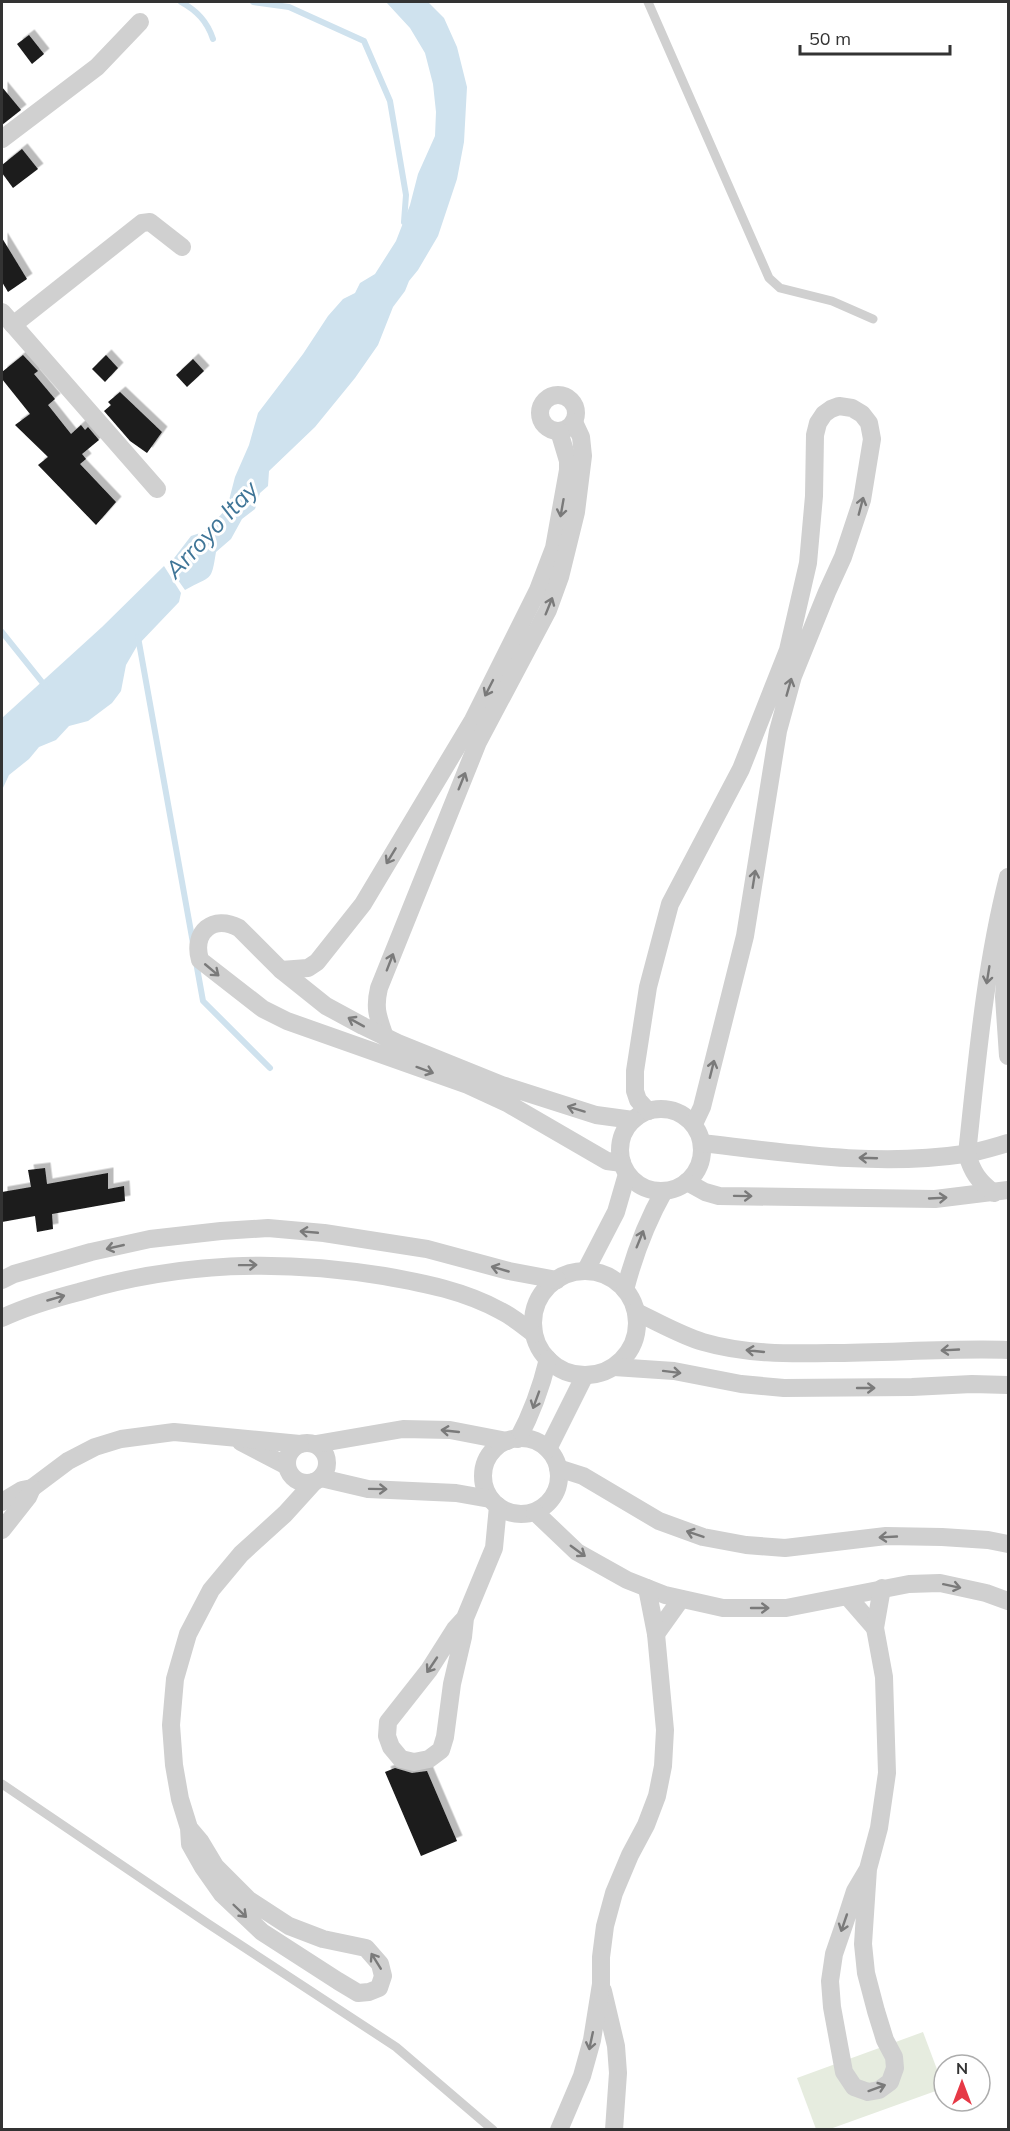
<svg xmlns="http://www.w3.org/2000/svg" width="1010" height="2131" viewBox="0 0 1010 2131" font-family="Mulish,sans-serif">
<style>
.green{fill:#e6ecdf}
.water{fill:#cfe2ee}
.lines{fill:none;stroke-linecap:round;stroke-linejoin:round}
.stream{stroke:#cfe2ee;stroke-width:6}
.building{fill:#1a1a1a;filter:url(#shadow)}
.service{stroke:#d0d0d0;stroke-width:9}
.minor{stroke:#d0d0d0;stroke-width:18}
.oneway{stroke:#7a7a7a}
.labels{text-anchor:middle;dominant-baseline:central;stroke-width:6;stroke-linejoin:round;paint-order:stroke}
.water-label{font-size:24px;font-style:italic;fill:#3f7597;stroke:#fff}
</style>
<defs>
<filter id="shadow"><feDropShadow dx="5.5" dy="-5.5" stdDeviation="0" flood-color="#0004"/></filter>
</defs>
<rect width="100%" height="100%" fill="#fff"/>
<path class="green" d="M 923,2032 L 944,2088 L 830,2129 L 816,2129 L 797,2078 Z"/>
<g class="water">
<path d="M 386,2 L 428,2 L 444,18 L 457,47 L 467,87 L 464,142 L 457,179 L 438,236 L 418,270 L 409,281 L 405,291 L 393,307 L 378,345 L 355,378 L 315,427 L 269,471 L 268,486 L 260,493 L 255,509 L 242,519 L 231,539 L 216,552 C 211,583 212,575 185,590 L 168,566 L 191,536 L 206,531 L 227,508 L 235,477 L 249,445 L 258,413 L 303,354 L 328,316 L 343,299 L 355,293 L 360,283 L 375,274 L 396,241 L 410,205 L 418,174 L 435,136 L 436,112 L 433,84 L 425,53 L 410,28 Z"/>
<path d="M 164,566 L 181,593 L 179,602 L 137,646 L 126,665 L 121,691 L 112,703 L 88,721 L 69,726 L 56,740 L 39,747 L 29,759 L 9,775 L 2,790 L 2,718 L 102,627 Z"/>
</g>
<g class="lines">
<g class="stream">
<path d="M 181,2 C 197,11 207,21 213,39"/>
<path d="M 253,2 L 289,7 L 364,41 L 390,101 L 406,195 L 404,222"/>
<path d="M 2,632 L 46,687"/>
<path d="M 138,637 L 193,943"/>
<path d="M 196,962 L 203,1001 L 270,1068"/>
</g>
</g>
<g class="building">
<path d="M 29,35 L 44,54 L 32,64 L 17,44 Z"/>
<path d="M 2,87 L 21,110 L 2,125 Z"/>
<path d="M 22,149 L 38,169 L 13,188 L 2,173 L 2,165 Z"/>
<path d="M 2,238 L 27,279 L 8,292 L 2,282 Z"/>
<path d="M 23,355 L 38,371 L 34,374 L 55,399 L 48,405 L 71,434 L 81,425 L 85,430 L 88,427 L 99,440 L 82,454 L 86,459 L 80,464 L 116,502 L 96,525 L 38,465 L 48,457 L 15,425 L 30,414 L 2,379 L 2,372 Z"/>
<path d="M 106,355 L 118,368 L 105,382 L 92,369 Z"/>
<path d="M 193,359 L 204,371 L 187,387 L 176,375 Z"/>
<path d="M 120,392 L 162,432 L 147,453 L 130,441 L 104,411 L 111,405 L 108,402 Z"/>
<path d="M 45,1168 L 47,1184 L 108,1173 L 108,1189 L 124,1186 L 125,1201 L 52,1214 L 53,1229 L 37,1232 L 35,1216 L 2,1222 L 2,1192 L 31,1187 L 28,1170 Z"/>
<path d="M 395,1768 L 412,1773 L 427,1771 L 457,1841 L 421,1856 L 385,1772 Z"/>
</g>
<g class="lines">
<g class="service">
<path d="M 648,2 L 769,278 L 780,288 L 832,301 L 873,319"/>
<path d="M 2,1784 L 207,1923 L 396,2047 L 493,2130"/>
</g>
<g class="minor">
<path d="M 2,139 L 97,67 L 140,22"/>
<path d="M 2,312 L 157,489"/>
<path d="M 13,325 L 142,223 L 150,222 L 182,247"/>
<circle cx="558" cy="413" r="18"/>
<path d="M 1008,927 L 1004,997 L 1008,1056"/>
<path d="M 281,970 L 308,968 L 317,962 L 363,904 L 473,720 L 538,590 L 554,548 L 568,470 L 568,461 L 559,431"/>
<path d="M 385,1037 C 378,1017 374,1009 379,988 L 478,742 L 548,610 L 560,577 L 576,512 L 583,456 L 581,437 L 574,422"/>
<circle cx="661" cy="1150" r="41"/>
<path d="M 648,1111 L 638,1100 L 635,1091 L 635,1071 L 648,987 L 670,904 L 741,769 L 788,650 L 808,563 L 814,496 L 815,435 L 818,423 L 824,414 L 831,409 L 839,406 L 852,408 L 862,414 L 869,423 L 872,439 L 862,500 L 843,557 L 827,592 L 793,676 L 778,731 L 745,936 L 702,1107 L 694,1124"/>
<path d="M 702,1143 C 788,1153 877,1167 964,1154 C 979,1152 994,1147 1008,1143"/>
<path d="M 622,1163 L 607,1161 L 507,1103 L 468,1085 L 287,1021 L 263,1009 L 200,960 C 192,932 213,914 239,928 L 281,970 L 326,1006 L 363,1026 L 398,1043 L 502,1085 L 596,1115 L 633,1120"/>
<path d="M 687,1182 L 705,1192 L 719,1196 L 935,1199 L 1008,1190"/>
<path d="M 994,1193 C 979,1182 972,1172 967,1154 C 977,1061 985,967 1008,877"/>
<path d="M 586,1270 L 616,1212 L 627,1174"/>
<circle cx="585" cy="1323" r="52"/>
<path d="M 2,1280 L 14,1274 L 91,1252 L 150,1239 L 221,1231 L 268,1228 L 324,1233 L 427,1249 L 509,1271 L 557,1280"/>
<path d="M 625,1290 C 634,1255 646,1223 664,1191"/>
<path d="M 636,1312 C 658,1322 680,1335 703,1342 C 744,1354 789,1354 830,1353 C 890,1353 949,1348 1008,1350"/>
<path d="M 2,1318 C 27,1306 52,1299 79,1292 C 181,1262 279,1259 384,1276 C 424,1283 465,1291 501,1311 C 513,1317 524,1326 534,1334"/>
<path d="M 614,1367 L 674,1371 L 741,1384 L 784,1388 L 912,1387 L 972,1384 L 1008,1385"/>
<circle cx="521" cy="1476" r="38"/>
<path d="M 518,1439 C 532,1413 541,1388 548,1359"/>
<path d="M 241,1442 L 287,1466"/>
<circle cx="307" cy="1463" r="20"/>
<path d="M 316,1444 L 403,1429 L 450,1430 L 507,1441"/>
<path d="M 548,1449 L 585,1375"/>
<path d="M 558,1468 L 583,1476 L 659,1521 L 703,1537 L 746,1545 L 785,1548 L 886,1536 L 942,1537 L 988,1540 L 1008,1544"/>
<path d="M 321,1478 L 368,1489 L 456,1493 L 490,1499"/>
<path d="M 2,1502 L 22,1490 L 32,1488 L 68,1461 L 95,1447 L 121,1439 L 174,1432 L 300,1444"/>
<path d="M 535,1512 L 577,1552 L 627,1580 L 665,1595 L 723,1608 L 786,1608 L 909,1584 L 940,1583 L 986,1593 L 1008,1601"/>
<path d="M 2,1530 L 28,1497 L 32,1488"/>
<path d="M 848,1597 L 875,1628"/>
<path d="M 465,1618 L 463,1637 L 452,1684 L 445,1737 L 441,1750 L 429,1759 L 414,1762 L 401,1759 L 391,1747 L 387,1736 L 388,1722 L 429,1670 L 455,1629 L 465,1618 L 494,1548 L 498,1506"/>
<path d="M 656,1634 L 681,1599"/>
<path d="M 189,1828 L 200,1841 L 215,1866 L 249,1900 L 289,1926 L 323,1939 L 366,1948 L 380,1964 L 383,1976 L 379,1988 L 369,1992 L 358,1993 L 338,1981 L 262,1932 L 222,1894 L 203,1867 L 190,1844 L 189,1828 L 180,1799 L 174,1765 L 171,1725 L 175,1679 L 188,1634 L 211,1590 L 241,1554 L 285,1514 L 314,1482"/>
<path d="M 868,1869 L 855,1891 L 845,1922 L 834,1954 L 830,1981 L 832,2007 L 844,2072 L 854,2087 L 868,2092 L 879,2090 L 890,2082 L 895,2068 L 894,2057 L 885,2040 L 876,2011 L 866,1973 L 863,1944 L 868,1869 L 879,1828 L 887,1773 L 884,1677 L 875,1628 L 882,1588"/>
<path d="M 603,1991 L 616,2046 L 618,2073 L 614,2130"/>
<path d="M 559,2130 L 582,2076 L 592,2040 L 601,1984 L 601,1957 L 605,1926 L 614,1893 L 630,1855 L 646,1825 L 657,1796 L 663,1766 L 665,1730 L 656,1634 L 647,1588"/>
</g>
</g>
<defs><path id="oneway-shaft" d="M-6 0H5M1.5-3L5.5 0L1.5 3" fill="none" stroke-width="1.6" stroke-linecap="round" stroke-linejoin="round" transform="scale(1.5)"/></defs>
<g class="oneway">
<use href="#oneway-shaft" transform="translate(861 506) rotate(-75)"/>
<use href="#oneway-shaft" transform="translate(562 508) rotate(100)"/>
<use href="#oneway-shaft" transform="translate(549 606) rotate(-68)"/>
<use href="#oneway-shaft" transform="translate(789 687) rotate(-74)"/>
<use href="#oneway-shaft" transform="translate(489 688) rotate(117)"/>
<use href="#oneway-shaft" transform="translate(462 781) rotate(-68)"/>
<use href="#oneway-shaft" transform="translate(391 856) rotate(121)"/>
<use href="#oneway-shaft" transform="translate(754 879) rotate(-81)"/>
<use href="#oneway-shaft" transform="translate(390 962) rotate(-69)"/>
<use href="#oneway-shaft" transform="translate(212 970) rotate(40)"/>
<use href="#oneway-shaft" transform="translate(988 975) rotate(99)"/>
<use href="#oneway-shaft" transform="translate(356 1022) rotate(-151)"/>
<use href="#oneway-shaft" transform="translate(712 1069) rotate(-76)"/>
<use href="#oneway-shaft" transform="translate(425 1070) rotate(20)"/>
<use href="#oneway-shaft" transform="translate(576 1109) rotate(-163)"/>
<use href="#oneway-shaft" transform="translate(868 1158) rotate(-178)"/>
<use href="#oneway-shaft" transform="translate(743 1196) rotate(1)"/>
<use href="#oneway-shaft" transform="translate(938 1198) rotate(-3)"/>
<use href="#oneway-shaft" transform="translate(309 1232) rotate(-175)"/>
<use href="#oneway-shaft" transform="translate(640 1239) rotate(-68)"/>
<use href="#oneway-shaft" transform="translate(115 1247) rotate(167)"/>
<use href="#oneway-shaft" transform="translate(248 1265) rotate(-1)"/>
<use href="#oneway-shaft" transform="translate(500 1269) rotate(-164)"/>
<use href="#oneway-shaft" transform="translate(56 1298) rotate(-16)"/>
<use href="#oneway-shaft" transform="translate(950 1350) rotate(177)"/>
<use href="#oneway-shaft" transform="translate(755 1351) rotate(-174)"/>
<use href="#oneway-shaft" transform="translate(672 1372) rotate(7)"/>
<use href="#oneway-shaft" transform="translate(866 1388)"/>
<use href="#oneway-shaft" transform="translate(536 1400) rotate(110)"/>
<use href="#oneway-shaft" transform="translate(450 1431) rotate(-174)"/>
<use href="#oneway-shaft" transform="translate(378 1489) rotate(1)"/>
<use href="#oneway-shaft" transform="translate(695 1534) rotate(-161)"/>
<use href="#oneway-shaft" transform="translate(888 1537) rotate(177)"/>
<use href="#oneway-shaft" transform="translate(578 1551) rotate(36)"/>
<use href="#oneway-shaft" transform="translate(952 1586) rotate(12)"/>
<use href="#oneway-shaft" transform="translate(760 1608)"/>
<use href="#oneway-shaft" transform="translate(432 1665) rotate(124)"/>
<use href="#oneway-shaft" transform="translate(240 1911) rotate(44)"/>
<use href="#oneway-shaft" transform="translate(844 1923) rotate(109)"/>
<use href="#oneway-shaft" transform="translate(376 1961) rotate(-122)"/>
<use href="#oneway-shaft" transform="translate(591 2041) rotate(102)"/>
<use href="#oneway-shaft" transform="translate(877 2088) rotate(-20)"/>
</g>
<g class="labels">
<g class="water-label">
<text transform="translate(211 529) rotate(-47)">Arroyo Itay</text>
</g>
</g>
<rect width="1010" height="2131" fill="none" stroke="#333333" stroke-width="6"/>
<g transform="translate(962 2083)"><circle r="28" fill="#ffffff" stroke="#adadad" stroke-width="1.5"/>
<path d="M0-4.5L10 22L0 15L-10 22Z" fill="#e63946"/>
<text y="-9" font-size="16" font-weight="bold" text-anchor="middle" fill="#333333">N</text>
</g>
<path d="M800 45v9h150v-9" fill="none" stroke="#333333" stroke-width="3"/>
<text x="809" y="45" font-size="18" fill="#333333" stroke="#ffffff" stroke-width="4.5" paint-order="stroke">50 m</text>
</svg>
